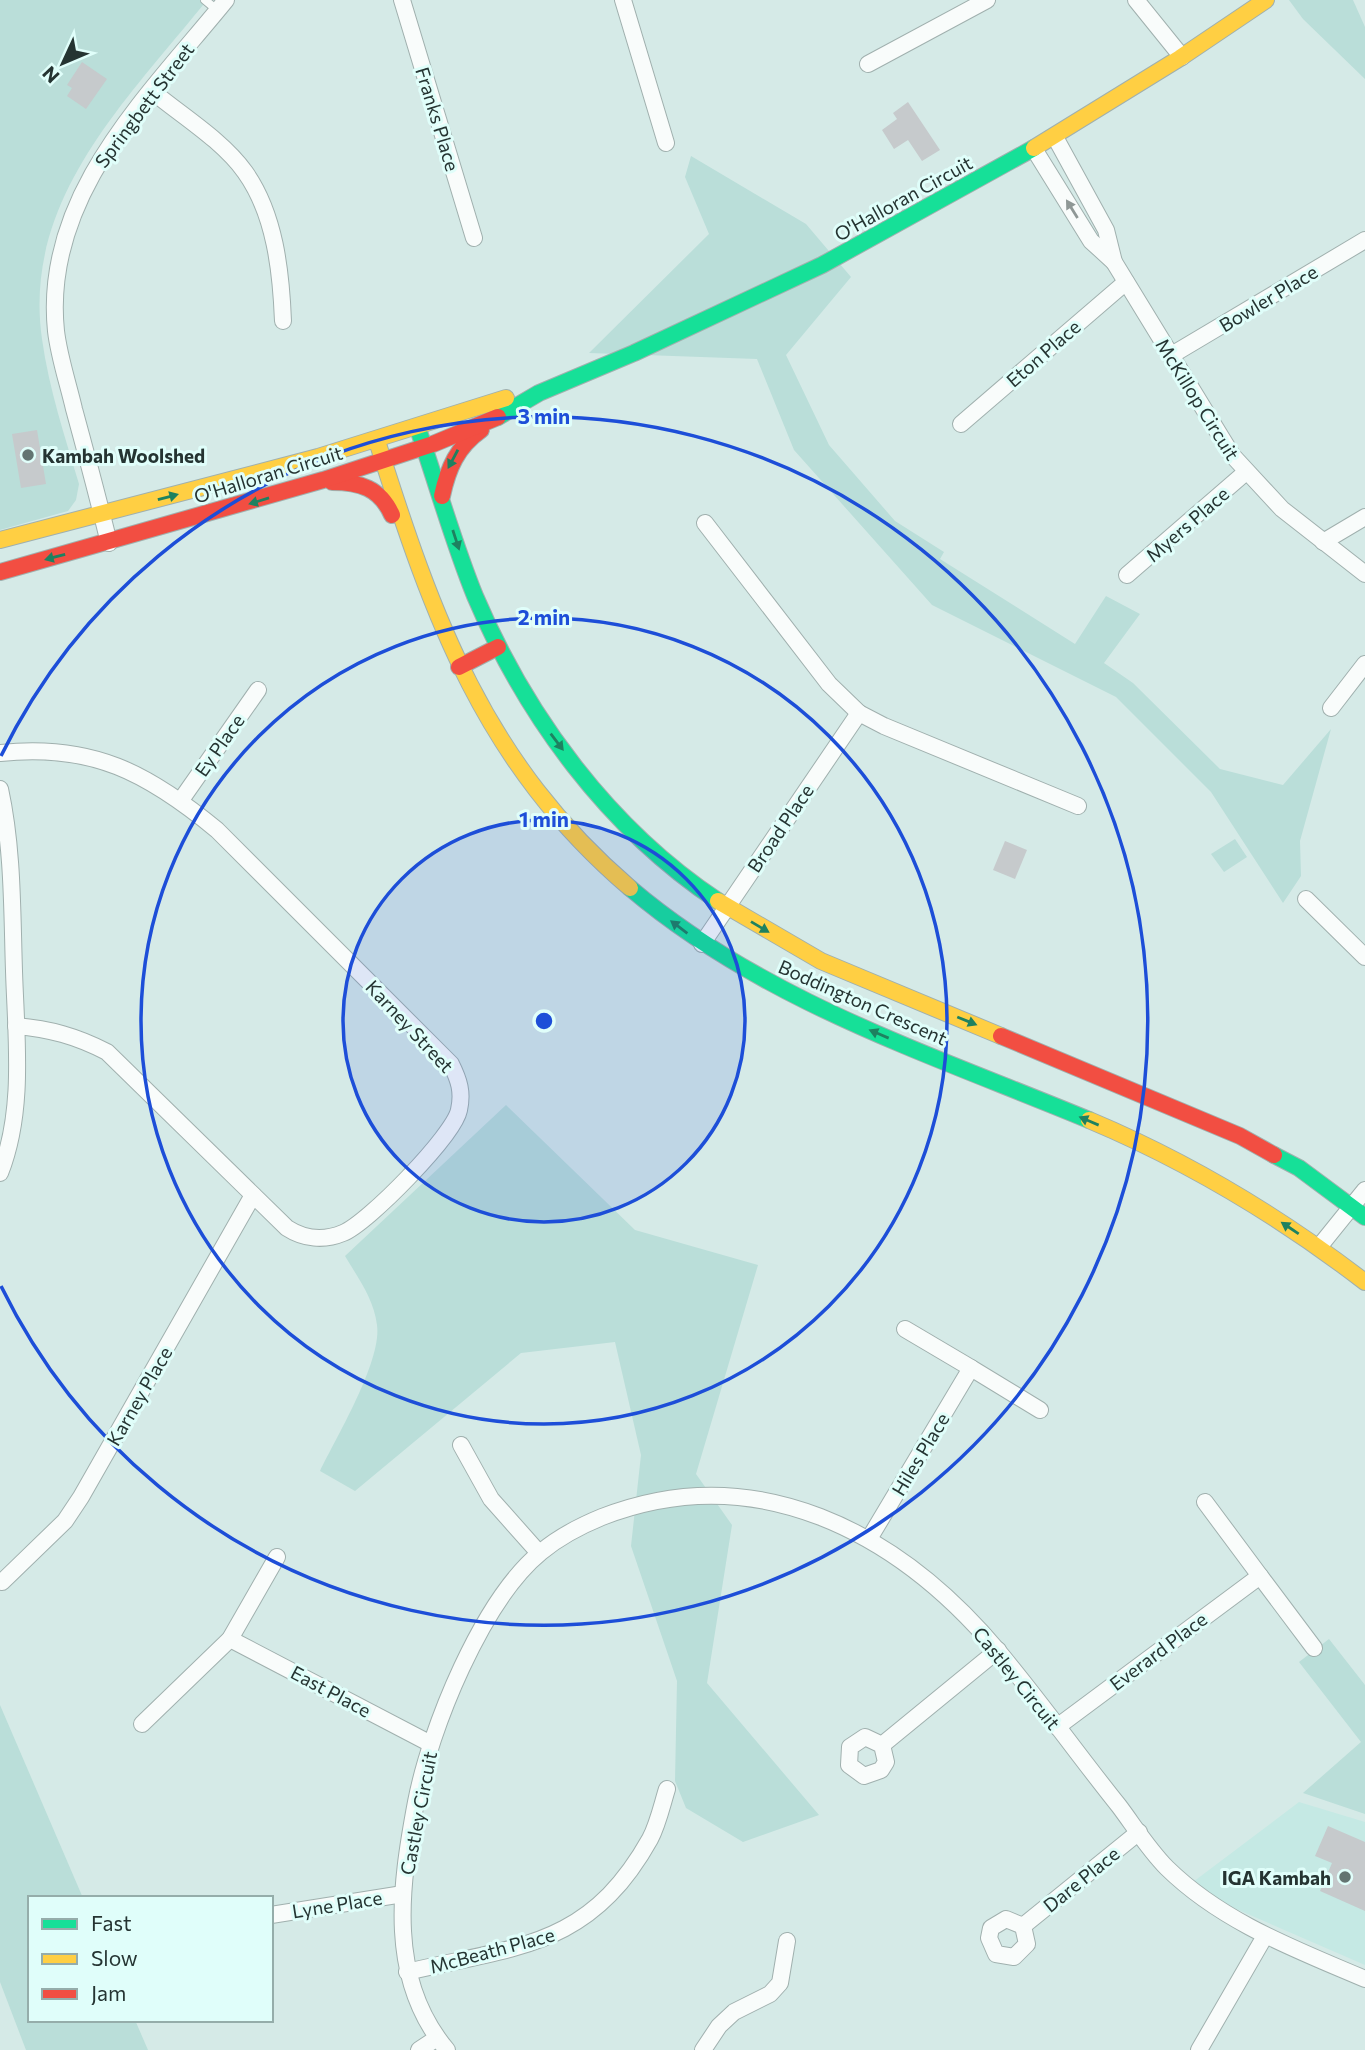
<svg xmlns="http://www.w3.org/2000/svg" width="1365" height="2050" viewBox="0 0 1365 2050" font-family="Commissioner,sans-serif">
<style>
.built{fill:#c5e9e4}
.green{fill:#baded9}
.building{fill:#c6cacc}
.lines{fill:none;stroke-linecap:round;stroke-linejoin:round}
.lane-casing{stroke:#a0b0ae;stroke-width:10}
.street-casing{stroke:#a0b0ae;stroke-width:18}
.fast-casing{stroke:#a0b0ae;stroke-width:18}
.slow-casing{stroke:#a0b0ae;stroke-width:18}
.jam-casing{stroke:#a0b0ae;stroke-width:18}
.lane{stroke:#f9fcfb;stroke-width:8}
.street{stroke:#f9fcfb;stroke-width:16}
.fast{stroke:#16e098;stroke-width:16}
.slow{stroke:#ffcf43;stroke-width:16}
.jam{stroke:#f24e42;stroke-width:16}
.oneway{fill:#8f9896}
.oneway2{fill:#1e8160}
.ring{fill:none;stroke:#1d4ed8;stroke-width:3.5}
.poi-dot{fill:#637471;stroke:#e0fefa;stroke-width:2.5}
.labels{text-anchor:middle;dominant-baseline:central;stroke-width:6;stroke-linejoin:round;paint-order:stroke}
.street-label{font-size:19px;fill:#253432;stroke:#e0fefa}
.poi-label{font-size:19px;font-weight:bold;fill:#253432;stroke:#e0fefa;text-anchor:start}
.centre{fill:#1d4ed8;stroke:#e0fefa;stroke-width:3.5}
.ring-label{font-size:21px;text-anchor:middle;font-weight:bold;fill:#1d4ed8;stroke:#e0fefa;stroke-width:6;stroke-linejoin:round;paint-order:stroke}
</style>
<rect width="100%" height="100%" fill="#d5eae7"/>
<path class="built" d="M 1299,1802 L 1365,1822 L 1365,1965 L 1220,1902 L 1193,1882 Z"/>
<g class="green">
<path d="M 0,0 L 207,0 C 127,100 22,199 42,339 C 49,389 65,437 79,484 L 76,500 L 68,511 L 0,530 Z"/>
<path d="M 1289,0 L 1353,0 L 1365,27 L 1365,79 L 1303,19 Z"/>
<path d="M 691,156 L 806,224 L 851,277 L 786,355 L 829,445 L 895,521 L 944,552 L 940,559 L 1075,644 L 1106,596 L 1140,614 L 1104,663 L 1133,683 L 1220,769 L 1283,785 L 1331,729 L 1300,841 L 1301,876 L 1283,903 L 1211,792 L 1116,697 L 932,605 L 794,450 L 757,359 L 589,353 L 709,234 L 685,177 Z"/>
<path d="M 1235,839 L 1247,857 L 1224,872 L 1211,854 Z"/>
<path d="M 506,1105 L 635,1230 L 758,1265 L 696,1474 L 732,1525 L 707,1683 L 819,1815 L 743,1842 L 686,1808 L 675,1781 L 677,1681 L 631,1546 L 641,1455 L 615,1342 L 521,1353 L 355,1491 L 320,1471 C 337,1436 382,1361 377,1325 C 374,1299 358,1278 345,1256 Z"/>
<path d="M 1329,1639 L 1365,1685 L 1365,1814 L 1303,1793 L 1361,1742 L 1299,1662 Z"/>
<path d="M 0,1705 L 83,1898 L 30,1898 L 30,2020 L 135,2020 L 148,2050 L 26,2050 L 0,1982 Z"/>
</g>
<g class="building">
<path d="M 82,62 L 107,79 L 86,109 L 67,96 L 72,88 L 67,85 Z"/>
<path d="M 908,102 L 940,150 L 922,161 L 908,140 L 894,149 L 882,130 L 897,119 L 893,113 Z"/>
<path d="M 37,430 L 46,484 L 21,488 L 12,434 Z"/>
<path d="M 1005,841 L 1027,850 L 1015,879 L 993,870 Z"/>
<path d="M 1328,1826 L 1365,1842 L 1365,1911 L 1320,1891 L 1332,1863 L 1315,1856 Z"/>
</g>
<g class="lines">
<g class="lane-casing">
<path id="lane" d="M 205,0 L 217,10"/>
</g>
<g class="street-casing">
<g id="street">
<path d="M 402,0 L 474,238"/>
<path d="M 623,0 L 666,143"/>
<path d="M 1136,0 L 1182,57"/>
<path d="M 868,64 L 987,0"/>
<path d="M 152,91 C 182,116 222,140 245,172 C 275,214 281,271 283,321"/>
<path d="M 1055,137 L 1106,230 L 1114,262 L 1232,455 L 1282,509 L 1365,574"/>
<path d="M 1034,149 L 1091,241 L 1114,262"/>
<path d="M 1170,356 L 1365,240"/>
<path d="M 961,424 L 1126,282"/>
<path d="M 705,523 L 829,684 L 859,713"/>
<path d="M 1323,542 L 1365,517"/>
<path d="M 109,543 C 98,498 86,453 74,409 C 68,383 59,357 56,331 C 42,196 148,96 226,0"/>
<path d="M 1127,575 L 1246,472"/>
<path d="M 1331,708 L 1365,664"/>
<path d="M 0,753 C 92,743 148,773 217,830 L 451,1064 C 459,1080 463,1092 459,1110 C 454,1135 368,1223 343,1233 C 324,1241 304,1239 287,1228 L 107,1052 C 76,1036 50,1029 16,1026"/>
<path d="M 0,789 C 13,849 12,910 14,971 C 16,1037 25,1110 0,1173"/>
<path d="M 181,800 L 258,690"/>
<path d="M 1306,899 L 1365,957"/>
<path d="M 702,944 L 859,713 L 884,726 L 1078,806"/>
<path d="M 1319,1247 L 1365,1190"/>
<path d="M 905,1329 L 971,1368"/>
<path d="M 461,1445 L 491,1499 L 539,1553"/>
<path d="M 1205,1502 L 1260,1576"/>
<path d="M 869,1539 L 971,1368 L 1040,1410"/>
<path d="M 2,1582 L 65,1521 L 81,1497 L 253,1195"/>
<path d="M 230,1639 L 431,1744"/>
<path d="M 142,1724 L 230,1639 L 277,1557"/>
<path d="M 1057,1727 L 1260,1576 L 1314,1648"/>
<path d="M 882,1745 L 865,1737 L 850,1747 L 849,1765 L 864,1776 L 881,1770 L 886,1762 L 882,1745 L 998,1650"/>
<path d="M 271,1915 L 403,1894"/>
<path d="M 1023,1926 L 1006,1919 L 991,1928 L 989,1938 L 996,1954 L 1014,1957 L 1027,1944 L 1023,1926 L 1139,1832"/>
<path d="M 407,1972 C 517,1946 589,1948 650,1839 C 658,1824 662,1805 667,1789"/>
<path d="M 419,2050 L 437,2038"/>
<path d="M 447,2050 C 387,1979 400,1887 416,1802 C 430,1729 482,1600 541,1552 C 559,1537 580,1526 602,1517 C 756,1457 898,1532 998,1651 C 1040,1701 1078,1755 1119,1806 C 1134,1826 1149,1850 1167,1868 C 1222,1922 1295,1949 1365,1979"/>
<path d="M 703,2050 L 719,2026 L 734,2012 L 770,1994 L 780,1983 L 787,1941"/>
<path d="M 1199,2050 L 1265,1936"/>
</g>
</g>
<g class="fast-casing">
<g id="fast">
<path d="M 498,417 L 539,393 L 634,353 L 822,265 L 1034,148"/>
<path d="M 418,429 C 437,484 453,542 475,596 C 526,716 608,828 718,901"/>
<path d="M 630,888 C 763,1001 930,1054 1089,1120"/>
<path d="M 1274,1155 L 1299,1168 L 1365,1217"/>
</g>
</g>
<g class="slow-casing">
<g id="slow">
<path d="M 1034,148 L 1180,58 L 1266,0"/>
<path d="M 377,441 C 433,618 484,763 630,888"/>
<path d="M 0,540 L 318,457 L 506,398"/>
<path d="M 718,901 L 821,961 L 1001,1036"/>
<path d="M 1089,1120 C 1189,1162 1279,1216 1365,1282"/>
</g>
</g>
<g class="jam-casing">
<g id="jam">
<path d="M 332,482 C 360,482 380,488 392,515"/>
<path d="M 442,496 C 448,468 457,447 481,430"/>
<path d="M 0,572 L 323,480 L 433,444 L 498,417"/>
<path d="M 459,667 L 498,647"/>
<path d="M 1001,1036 L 1240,1136 L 1274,1155"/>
</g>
</g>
<use href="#lane" class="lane"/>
<use href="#street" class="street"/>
<use href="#fast" class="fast"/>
<use href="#slow" class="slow"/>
<use href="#jam" class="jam"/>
</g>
<defs><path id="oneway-solid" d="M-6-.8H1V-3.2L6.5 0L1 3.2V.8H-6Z" transform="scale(1.75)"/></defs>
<use class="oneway" href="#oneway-solid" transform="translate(1072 209) rotate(-122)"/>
<g class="oneway2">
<use href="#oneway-solid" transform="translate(453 459) rotate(118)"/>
<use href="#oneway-solid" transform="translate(168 497) rotate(-15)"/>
<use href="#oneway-solid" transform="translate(259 501) rotate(163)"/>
<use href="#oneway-solid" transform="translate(456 540) rotate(72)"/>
<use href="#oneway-solid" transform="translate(55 557) rotate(165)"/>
<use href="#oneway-solid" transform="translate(557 742) rotate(53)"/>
<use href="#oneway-solid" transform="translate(679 927) rotate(-143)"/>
<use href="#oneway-solid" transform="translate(760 927) rotate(31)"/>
<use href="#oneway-solid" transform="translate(967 1021) rotate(22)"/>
<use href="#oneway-solid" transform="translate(879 1034) rotate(-157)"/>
<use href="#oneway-solid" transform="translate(1089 1121) rotate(-157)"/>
<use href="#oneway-solid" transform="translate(1290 1228) rotate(-146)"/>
</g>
<circle cx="544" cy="1021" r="201" fill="#1d4ed8" fill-opacity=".12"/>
<g class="ring">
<circle cx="544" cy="1021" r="201"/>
<circle cx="544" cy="1021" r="403"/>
<path d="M1 756A604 604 0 1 1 1 1286"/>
</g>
<g class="poi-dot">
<circle cx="28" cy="455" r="7"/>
<circle cx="1345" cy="1877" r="7"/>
</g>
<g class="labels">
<g class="street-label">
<text transform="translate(144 105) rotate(-53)">Springbett Street</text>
<text transform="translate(438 119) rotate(73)">Franks Place</text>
<text transform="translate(903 198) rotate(-29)">O'Halloran Circuit</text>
<text transform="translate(1268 298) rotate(-31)">Bowler Place</text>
<text transform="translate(1043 353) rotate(-41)">Eton Place</text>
<text transform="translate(1198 399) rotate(58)">McKillop Circuit</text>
<text transform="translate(268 474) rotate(-17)">O'Halloran Circuit</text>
<text transform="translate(1187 524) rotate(-41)">Myers Place</text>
<text transform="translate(219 745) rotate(-55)">Ey Place</text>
<text transform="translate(780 828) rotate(-56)">Broad Place</text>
<text transform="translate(863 1002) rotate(24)">Boddington Crescent</text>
<text transform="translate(410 1026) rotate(47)">Karney Street</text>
<text transform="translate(139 1396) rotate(-60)">Karney Place</text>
<text transform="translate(920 1454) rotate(-59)">Hiles Place</text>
<text transform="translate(1158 1651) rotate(-37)">Everard Place</text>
<text transform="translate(1017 1678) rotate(51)">Castley Circuit</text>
<text transform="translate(331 1691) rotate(28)">East Place</text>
<text transform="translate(418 1813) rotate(-79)">Castley Circuit</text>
<text transform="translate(1081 1879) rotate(-39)">Dare Place</text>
<text transform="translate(337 1904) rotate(-9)">Lyne Place</text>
<text transform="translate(492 1950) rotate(-15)">McBeath Place</text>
</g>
<g class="poi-label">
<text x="42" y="455">Kambah Woolshed</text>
<text x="1331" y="1877" text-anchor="end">IGA Kambah</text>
</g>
</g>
<circle cx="544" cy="1021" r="10" class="centre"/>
<g class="ring-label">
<text x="544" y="424">3 min</text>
<text x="544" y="625">2 min</text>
<text x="544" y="827">1 min</text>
</g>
<rect x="28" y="1896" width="245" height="126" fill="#e0fefa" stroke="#95adaa" stroke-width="2"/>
<rect x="42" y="1919" width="35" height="10" fill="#16e098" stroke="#95adaa" stroke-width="2"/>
<text x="91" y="1931" font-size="21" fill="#253432">Fast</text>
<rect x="42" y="1954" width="35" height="10" fill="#ffcf43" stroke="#95adaa" stroke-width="2"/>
<text x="91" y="1966" font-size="21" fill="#253432">Slow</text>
<rect x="42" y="1989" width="35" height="10" fill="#f24e42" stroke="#95adaa" stroke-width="2"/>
<text x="91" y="2001" font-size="21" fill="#253432">Jam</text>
<g transform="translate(63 63) rotate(226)" stroke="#e0fefa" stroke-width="5" paint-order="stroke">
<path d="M0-5L12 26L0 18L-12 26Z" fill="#253432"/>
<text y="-10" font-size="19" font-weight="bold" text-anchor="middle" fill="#253432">N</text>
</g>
</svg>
